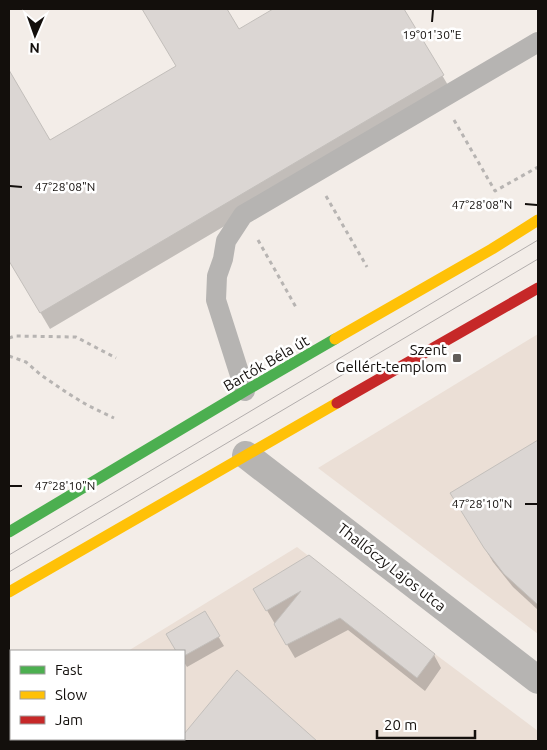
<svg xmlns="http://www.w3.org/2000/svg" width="547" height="750" viewBox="0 0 547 750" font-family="Ubuntu,sans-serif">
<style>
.built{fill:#ebdfd6}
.shadow{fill:#0003}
.building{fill:#dbd6d3;stroke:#c3bfbb}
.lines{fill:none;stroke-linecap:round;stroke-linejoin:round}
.path{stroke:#b7b4b2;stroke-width:3;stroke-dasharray:4 4;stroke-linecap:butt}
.lane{stroke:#b6b4b2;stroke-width:20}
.street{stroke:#b6b4b2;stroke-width:28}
.fast{stroke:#4caf50;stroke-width:11}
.slow{stroke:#ffc107;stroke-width:11}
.jam{stroke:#c62828;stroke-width:11}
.tram{stroke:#b2adac;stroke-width:1}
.ticks{fill:none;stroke:#130f0c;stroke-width:2}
.poi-dot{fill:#615d59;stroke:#fff;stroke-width:2}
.labels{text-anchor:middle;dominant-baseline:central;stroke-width:5;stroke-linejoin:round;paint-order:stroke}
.poi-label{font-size:15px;fill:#130f0c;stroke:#fff;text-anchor:end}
.street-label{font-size:15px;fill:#130f0c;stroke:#fff}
.ticks-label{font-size:12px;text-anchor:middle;fill:#130f0c;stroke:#fff;stroke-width:5;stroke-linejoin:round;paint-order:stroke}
</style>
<rect width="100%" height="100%" fill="#f3ede8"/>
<g class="built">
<path d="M 538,334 L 538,634 L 318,468 Z"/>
<path d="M 297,547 L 435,654 L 538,731 L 538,741 L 9,741 L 9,720 L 11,719 L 11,739 L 184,739 L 184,651 L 128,651 Z"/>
</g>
<g class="shadow">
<path d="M 143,9 L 226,9 L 238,31 L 275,9 L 403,9 L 452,92 L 50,329 L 9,259 L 9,72 L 50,141 L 177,66 Z"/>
<path d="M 538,442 L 538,610 L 513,587 L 493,562 L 452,494 Z"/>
<path d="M 309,557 L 434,655 L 441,668 L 425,691 L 348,630 L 295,658 L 255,590 Z"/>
<path d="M 204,613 L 224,646 L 187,667 L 184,662 L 184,651 L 177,651 L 167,634 Z"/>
<path d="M 237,671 L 315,741 L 179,741 L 184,739 L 184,736 Z"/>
</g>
<g class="building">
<path d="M 142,9 L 227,9 L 239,29 L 273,9 L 404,9 L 444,75 L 40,313 L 9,261 L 9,70 L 50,140 L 176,66 Z"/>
<path d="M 538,440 L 538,605 L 504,574 L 484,548 L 450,493 Z"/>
<path d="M 309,555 L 435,654 L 417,678 L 340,618 L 286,645 L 274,624 L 301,591 L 266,611 L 253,589 Z"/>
<path d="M 205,611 L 220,636 L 184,656 L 184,651 L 176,651 L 166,634 Z"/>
<path d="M 237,670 L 317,741 L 178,741 L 180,739 L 184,739 L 184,734 Z"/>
</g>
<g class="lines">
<g class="path">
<path d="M 454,120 L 495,191 L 538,167"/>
<path d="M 326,196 L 367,267"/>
<path d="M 258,240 L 297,309"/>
<path d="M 9,338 L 15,336 L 76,337 L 116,358"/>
<path d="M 9,356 L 26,362 L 41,375 L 69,394 L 87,405 L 114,418"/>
</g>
<path class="lane" d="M 245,391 L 216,300 L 217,276 L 223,259 L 226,241 L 243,215 L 538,42"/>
<path class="street" d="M 246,455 L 538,680"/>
<path class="fast" d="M 9,532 L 245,391 L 335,339"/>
<g class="slow">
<path d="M 335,339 L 492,249 L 538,220"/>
<path d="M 9,592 L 337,403"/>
</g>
<path class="jam" d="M 337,403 L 538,288"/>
<g class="tram">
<path d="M 9,555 L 538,240"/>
<path d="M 9,572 L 538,259"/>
</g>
</g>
<path class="ticks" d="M 432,22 L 433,10M 10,186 L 22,187M 525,204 L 537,205M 10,486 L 22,486M 525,504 L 537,504"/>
<rect class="poi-dot" x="452" y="353" width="10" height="10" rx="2.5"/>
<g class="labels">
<g class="poi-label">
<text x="447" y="349">Szent<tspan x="447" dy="17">Gellért-templom</tspan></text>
</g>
<g class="street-label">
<text transform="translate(266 363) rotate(-30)">Bartók Béla út</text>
<text transform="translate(392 567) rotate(38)">Thallóczy Lajos utca</text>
</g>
</g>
<g class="ticks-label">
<text x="432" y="39">19°01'30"E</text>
<text x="65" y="191">47°28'08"N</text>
<text x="482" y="209">47°28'08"N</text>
<text x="65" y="490">47°28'10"N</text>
<text x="482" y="508">47°28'10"N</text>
</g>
<rect width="547" height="750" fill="none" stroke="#130f0c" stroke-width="20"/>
<rect x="10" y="650" width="175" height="90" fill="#ffffff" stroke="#a19f9e"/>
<rect x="20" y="666" width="25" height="8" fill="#4caf50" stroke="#a19f9e"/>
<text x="55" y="675" font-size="15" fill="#130f0c">Fast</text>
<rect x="20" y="691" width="25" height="8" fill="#ffc107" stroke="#a19f9e"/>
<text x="55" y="700" font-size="15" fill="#130f0c">Slow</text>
<rect x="20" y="716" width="25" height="8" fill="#c62828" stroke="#a19f9e"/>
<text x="55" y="725" font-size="15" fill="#130f0c">Jam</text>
<g transform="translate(35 35) rotate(182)" stroke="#ffffff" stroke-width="4" paint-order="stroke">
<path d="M0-4L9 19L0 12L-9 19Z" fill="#130f0c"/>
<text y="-8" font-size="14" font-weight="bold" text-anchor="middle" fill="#130f0c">N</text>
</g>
<path d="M377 730v8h98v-8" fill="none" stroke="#130f0c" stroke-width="2.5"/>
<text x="384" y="730" font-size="15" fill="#130f0c" stroke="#ffffff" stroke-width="4" paint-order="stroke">20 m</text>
</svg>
